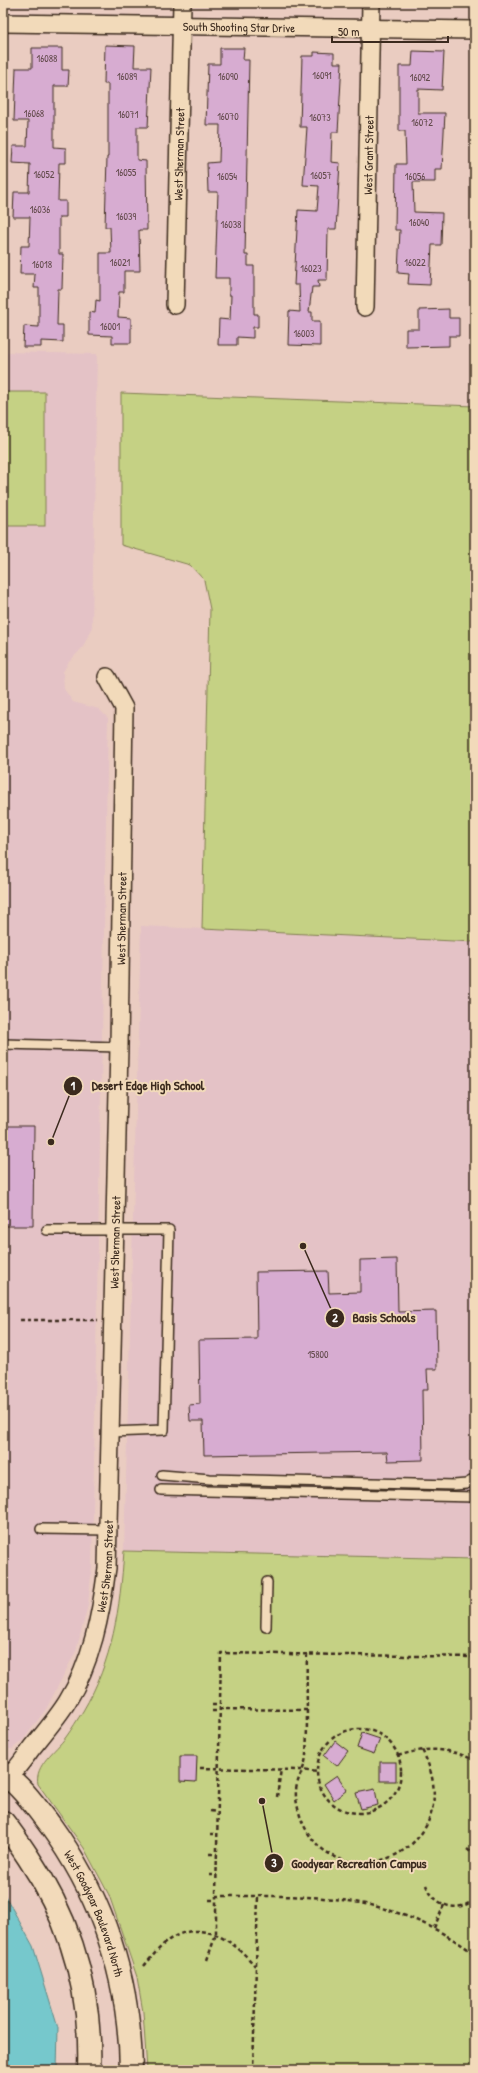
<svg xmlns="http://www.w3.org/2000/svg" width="478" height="2073" viewBox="0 0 478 2073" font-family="'Patrick Hand',sans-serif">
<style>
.built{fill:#e4c2c6}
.green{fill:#c5d184;stroke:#807e51}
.water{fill:#76c8cc;stroke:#5e8986}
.building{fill:#d7acd1;stroke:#3b2a1e}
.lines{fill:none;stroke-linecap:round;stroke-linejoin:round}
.lane-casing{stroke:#3b2a1e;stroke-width:12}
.street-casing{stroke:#3b2a1e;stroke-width:20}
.secondary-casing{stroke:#3b2a1e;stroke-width:25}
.path{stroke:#3b2a1e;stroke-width:2.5;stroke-dasharray:4 3;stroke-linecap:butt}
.lane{stroke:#f2daba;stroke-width:9}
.street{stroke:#f2daba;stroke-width:17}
.secondary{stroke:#f2daba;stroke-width:22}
.labels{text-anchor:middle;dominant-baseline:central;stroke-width:4;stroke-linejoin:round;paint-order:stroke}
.number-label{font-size:10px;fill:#624a4b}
.street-label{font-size:12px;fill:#3b2a1e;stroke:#f2daba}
.leader{fill:none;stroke:#3b2a1e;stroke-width:1.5}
.callout-dot{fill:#3b2a1e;stroke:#f2daba;stroke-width:1.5}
.mark-label{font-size:12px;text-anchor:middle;font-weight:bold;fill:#fff}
.callout-label{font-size:13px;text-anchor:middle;font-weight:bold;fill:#3b2a1e;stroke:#f2daba;stroke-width:4;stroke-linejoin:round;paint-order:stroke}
</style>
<rect width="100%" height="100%" fill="#eaccc1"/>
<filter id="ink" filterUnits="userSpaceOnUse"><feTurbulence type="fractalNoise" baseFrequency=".025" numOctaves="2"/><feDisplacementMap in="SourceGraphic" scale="8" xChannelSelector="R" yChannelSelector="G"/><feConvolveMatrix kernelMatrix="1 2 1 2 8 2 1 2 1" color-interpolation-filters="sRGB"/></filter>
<g filter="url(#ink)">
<g class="built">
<path d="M 3,352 L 97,354 L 92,627 L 83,647 L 68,663 L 63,672 L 64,689 L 73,702 L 99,709 L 108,718 L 92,1566 L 88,1605 L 76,1651 L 46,1709 L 24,1739 L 12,1749 L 3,1749 Z"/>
<path d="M 141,926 L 475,942 L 475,1559 L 124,1551 Z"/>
</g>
<g class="green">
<rect x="3" y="392" width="42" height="134"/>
<path d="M 121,393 L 475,406 L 475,942 L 202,929 L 210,609 L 204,580 L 190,565 L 121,545 Z"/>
<path d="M 124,1551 L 475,1559 L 475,2070 L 147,2070 L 143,2012 L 137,1977 L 109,1895 L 84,1848 L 38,1784 C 34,1765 56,1751 66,1737 C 72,1729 77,1720 83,1711 C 113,1660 120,1609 124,1551 Z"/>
</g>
<path class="water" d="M 3,1892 L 33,1946 L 58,2028 L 57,2070 L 3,2070 Z"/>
<g class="building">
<path d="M 105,45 L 135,46 L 134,67 L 151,67 L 148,127 L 137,127 L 137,160 L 146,161 L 147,230 L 139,230 L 140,271 L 124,271 L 124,292 L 119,292 L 118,317 L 131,318 L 131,343 L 112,343 L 112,336 L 89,335 L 89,312 L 95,313 L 96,300 L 100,301 L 100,253 L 111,253 L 110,227 L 105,227 L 107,157 L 108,157 L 108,84 L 104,84 Z"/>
<path d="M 32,48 L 62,48 L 62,70 L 69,70 L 68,86 L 54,86 L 54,147 L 66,148 L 66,163 L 59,163 L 58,201 L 66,201 L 66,217 L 59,217 L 59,254 L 63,254 L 62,289 L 58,289 L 57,325 L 63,325 L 63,342 L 41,341 L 41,347 L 23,347 L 24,326 L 39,327 L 39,288 L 34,288 L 35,274 L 20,274 L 21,246 L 29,246 L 30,217 L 13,217 L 14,192 L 29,192 L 30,164 L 12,163 L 13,146 L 27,146 L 28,121 L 14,121 L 16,68 L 32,68 Z"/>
<path d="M 220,48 L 244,48 L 243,60 L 249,60 L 245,255 L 248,255 L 248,266 L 254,266 L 254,314 L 258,314 L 258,327 L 253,327 L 253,338 L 237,337 L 237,345 L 218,345 L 219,319 L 230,320 L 231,295 L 229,295 L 229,278 L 215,278 L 218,192 L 208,192 L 207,163 L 219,162 L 220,125 L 206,125 L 208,64 L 220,64 Z"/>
<path d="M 413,51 L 444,52 L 442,90 L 418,89 L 418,113 L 445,113 L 442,169 L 435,169 L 435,182 L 413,182 L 414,212 L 442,213 L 441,245 L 432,245 L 430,285 L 408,284 L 409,274 L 398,273 L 400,230 L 395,230 L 396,164 L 406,164 L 405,131 L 399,131 L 399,66 L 412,66 Z"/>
<path d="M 314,52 L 334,53 L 334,63 L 342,63 L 338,132 L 332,132 L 331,162 L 340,163 L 336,229 L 328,229 L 327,280 L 318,280 L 319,287 L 312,287 L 309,312 L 312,312 L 312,321 L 320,321 L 320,346 L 288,345 L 289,311 L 300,312 L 299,285 L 294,285 L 298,210 L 317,211 L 319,186 L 303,185 L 307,127 L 300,127 L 302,56 L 314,56 Z"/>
<path d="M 449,309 L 449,318 L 459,318 L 459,336 L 449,336 L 449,346 L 406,347 L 406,329 L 419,329 L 419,310 Z"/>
<path d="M 3,1126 L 34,1126 L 33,1226 L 3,1226 Z"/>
<path d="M 397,1259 L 398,1312 L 436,1311 L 437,1369 L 427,1369 L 428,1390 L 422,1390 L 423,1460 L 388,1461 L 387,1452 L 204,1455 L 203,1421 L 190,1421 L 189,1405 L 200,1404 L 199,1340 L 257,1339 L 256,1272 L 328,1271 L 329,1293 L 360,1292 L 360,1260 Z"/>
<path d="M 362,1733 L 380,1739 L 374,1754 L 357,1748 Z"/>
<path d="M 335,1741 L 348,1751 L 337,1766 L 324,1756 Z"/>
<path d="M 180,1756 L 197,1756 L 196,1782 L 180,1781 Z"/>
<rect x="380" y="1762" width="16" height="19"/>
<path d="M 337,1775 L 347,1790 L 334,1800 L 324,1784 Z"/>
<path d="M 375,1789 L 378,1805 L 361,1809 L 356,1793 Z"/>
</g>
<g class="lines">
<g class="lane-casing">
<g id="lane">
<path d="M 3,1044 L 119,1047"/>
<path d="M 47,1230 L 169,1230 L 164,1430 L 110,1432"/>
<path d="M 162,1475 L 210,1479 L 454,1485 L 466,1484 L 475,1479"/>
<path d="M 161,1490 L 475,1497"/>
<path d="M 41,1529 L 108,1530"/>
<path d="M 266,1627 L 267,1582"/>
</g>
</g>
<g class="street-casing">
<g id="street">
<path id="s1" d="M 3,23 L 475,30"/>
<path id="s2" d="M 175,305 L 182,3"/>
<path id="s3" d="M 365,307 L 371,3"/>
<path id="s4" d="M 3,1783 C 14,1773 23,1760 32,1748 C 44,1733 57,1718 67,1702 C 92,1662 101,1614 107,1568 L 119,1047 L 124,708 L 107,677"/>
</g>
</g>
<g class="secondary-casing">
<g id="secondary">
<path id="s5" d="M 3,1773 C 22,1787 36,1807 50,1825 C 103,1898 130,1980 131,2070"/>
<path d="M 3,1822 C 12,1833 20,1845 28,1857 C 71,1921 92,1993 89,2070"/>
</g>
</g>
<g class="path">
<path d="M 20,1320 L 98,1320"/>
<path d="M 307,1654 C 306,1688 308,1721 306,1755 C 305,1774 292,1780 297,1804 C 318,1911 478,1859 422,1750"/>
<path d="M 475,1657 L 221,1653 L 216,1896 C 319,1896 387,1891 475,1954"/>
<path d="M 212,1705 L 219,1705"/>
<path d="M 219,1709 L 307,1710"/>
<path d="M 212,1711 L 219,1711"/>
<circle cx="359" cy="1771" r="42"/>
<path d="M 398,1756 C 424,1747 450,1747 475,1761"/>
<path d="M 200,1768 L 301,1770 L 317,1772"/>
<path d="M 277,1797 L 281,1769"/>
<path d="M 210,1811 L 217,1812"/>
<path d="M 210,1834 L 217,1834"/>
<path d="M 467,1849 L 475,1855"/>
<path d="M 209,1854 L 217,1854"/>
<path d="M 209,1875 L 217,1875"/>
<path d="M 426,1885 C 434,1906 458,1914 475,1899"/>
<path d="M 209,1900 L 216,1900"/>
<path d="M 471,1902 L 475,1909"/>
<path d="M 434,1928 L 444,1905"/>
<path d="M 207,1960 L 216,1934 L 216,1896"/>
<path d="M 144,1966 C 151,1958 157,1950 165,1943 C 198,1916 233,1939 255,1966"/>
<path d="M 253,2070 L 258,1896"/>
</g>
<use href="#lane" class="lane"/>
<use href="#street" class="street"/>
<use href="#secondary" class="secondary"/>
</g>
</g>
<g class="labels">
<g class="number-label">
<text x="47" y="58">16088</text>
<text x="322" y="75">16091</text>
<text x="127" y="76">16089</text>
<text x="228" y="76">16090</text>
<text x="420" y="77">16092</text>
<text x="34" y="113">16068</text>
<text x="128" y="114">16071</text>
<text x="228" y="116">16070</text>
<text x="320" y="117">16073</text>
<text x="422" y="122">16072</text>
<text x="126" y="172">16055</text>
<text x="44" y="174">16052</text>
<text x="321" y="175">16057</text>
<text x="227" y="176">16054</text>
<text x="415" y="176">16056</text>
<text x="40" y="209">16036</text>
<text x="126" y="216">16039</text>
<text x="419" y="222">16040</text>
<text x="231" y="224">16038</text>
<text x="120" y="262">16021</text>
<text x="415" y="262">16022</text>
<text x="42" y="264">16018</text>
<text x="311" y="268">16023</text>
<text x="110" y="326">16001</text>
<text x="304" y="333">16003</text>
<text x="318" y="1354">15800</text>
</g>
<g class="street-label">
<text stroke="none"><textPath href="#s1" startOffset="236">South Shooting Star Drive</textPath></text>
<text stroke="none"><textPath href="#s2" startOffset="151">West Sherman Street</textPath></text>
<text stroke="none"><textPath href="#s3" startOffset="152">West Grant Street</textPath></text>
<text stroke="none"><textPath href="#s4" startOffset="894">West Sherman Street</textPath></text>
<text stroke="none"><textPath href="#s4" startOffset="570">West Sherman Street</textPath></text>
<text stroke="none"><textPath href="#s4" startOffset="246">West Sherman Street</textPath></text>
<text stroke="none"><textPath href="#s5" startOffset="170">West Goodyear Boulevard North</textPath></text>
</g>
</g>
<path class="leader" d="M51 1142L73 1086M303 1246L335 1318M262 1801L274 1863"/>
<g class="callout-dot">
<circle cx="51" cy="1142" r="4"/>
<circle cx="303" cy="1246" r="4"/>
<circle cx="262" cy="1801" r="4"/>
<circle cx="73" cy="1086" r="10"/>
<circle cx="335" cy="1318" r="10"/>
<circle cx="274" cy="1863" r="10"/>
</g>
<g class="mark-label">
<text x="73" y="1090">1</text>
<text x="335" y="1322">2</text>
<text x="274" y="1867">3</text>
</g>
<g class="callout-label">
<text x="148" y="1090">Desert Edge High School</text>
<text x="384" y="1322">Basis Schools</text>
<text x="359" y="1868">Goodyear Recreation Campus</text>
</g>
<rect width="478" height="2073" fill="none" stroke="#f2daba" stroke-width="16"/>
<rect x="8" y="8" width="462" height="2057" fill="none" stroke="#3b2a1e" stroke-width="1.5" filter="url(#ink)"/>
<path d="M332 36v6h116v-6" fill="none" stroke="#3b2a1e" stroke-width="2"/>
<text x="338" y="36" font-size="12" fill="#3b2a1e" stroke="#f2daba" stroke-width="3" paint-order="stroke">50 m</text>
</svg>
